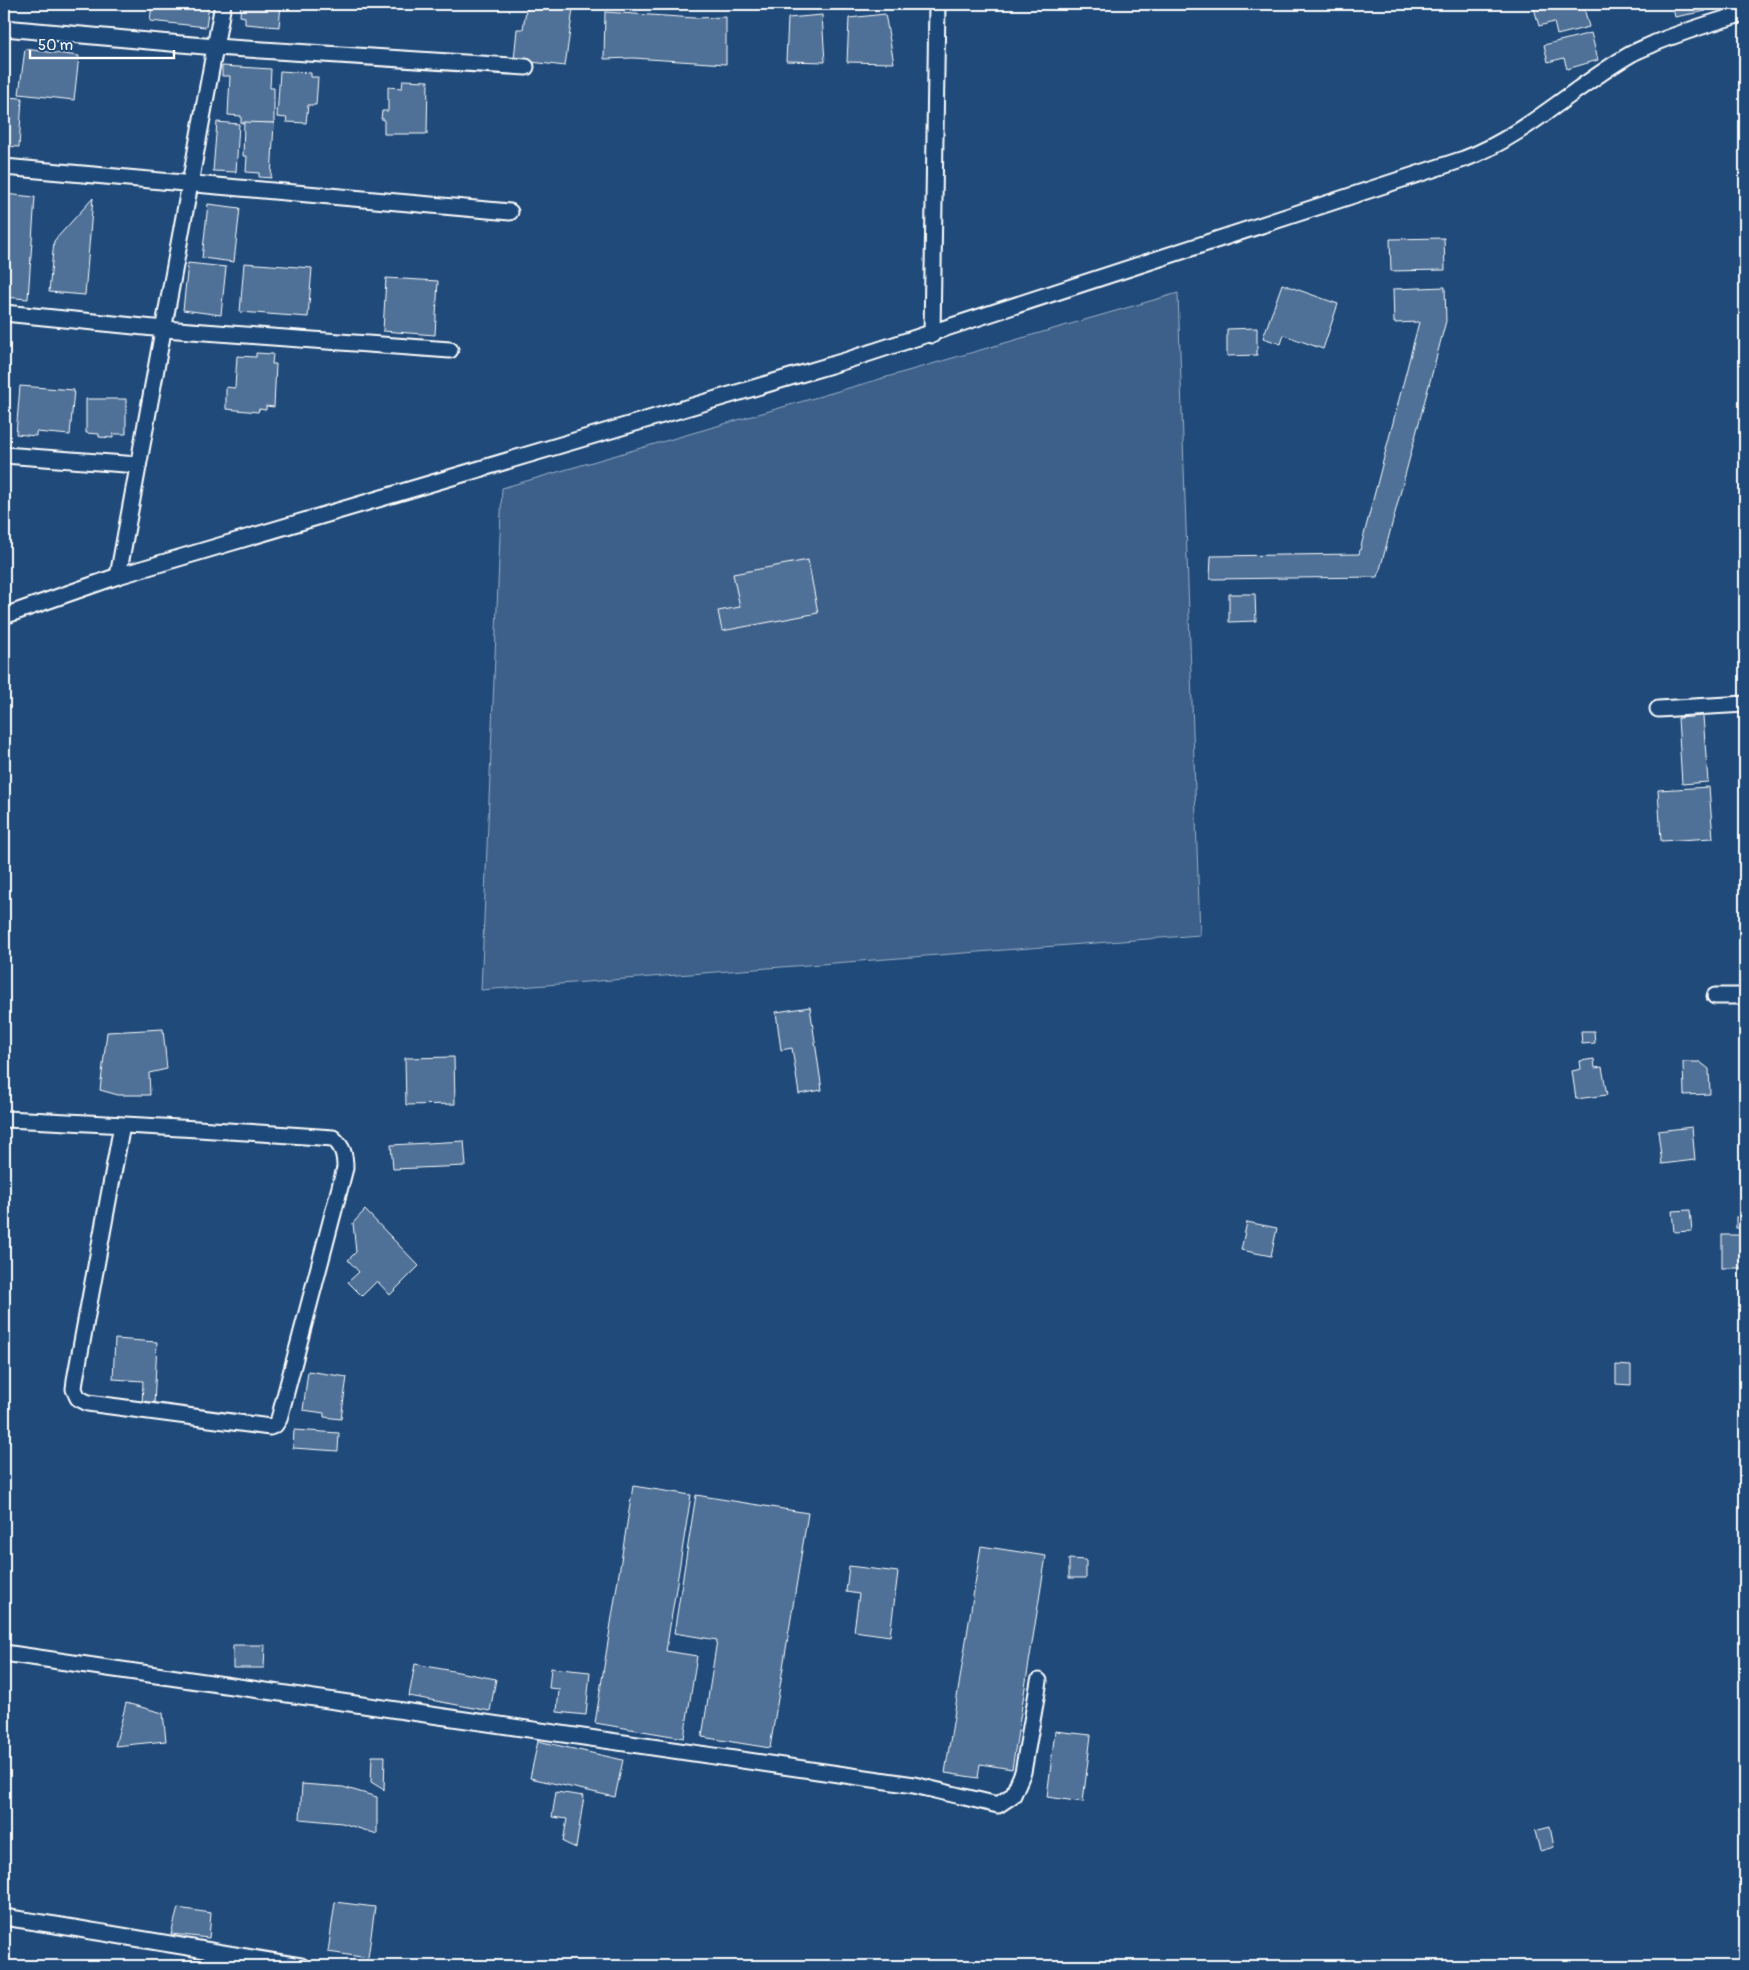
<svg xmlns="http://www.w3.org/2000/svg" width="1749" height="1970" viewBox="0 0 1749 1970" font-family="Pangolin,sans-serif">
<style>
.green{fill:#3c618b;stroke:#9eb0c5}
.building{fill:#507197;stroke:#fff}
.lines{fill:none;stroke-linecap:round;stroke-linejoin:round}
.street-casing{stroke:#fff;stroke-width:19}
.street{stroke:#1f4a7a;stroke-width:15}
</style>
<rect width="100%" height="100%" fill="#1f4a7a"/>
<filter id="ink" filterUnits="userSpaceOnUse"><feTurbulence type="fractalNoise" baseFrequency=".02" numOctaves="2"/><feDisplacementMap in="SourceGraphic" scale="10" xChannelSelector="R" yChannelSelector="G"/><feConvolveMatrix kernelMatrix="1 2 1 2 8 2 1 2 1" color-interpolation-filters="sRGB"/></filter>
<g filter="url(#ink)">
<path class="green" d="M 1178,293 L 1200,935 L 481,990 L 502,488 Z"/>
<g class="building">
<path d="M 152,4 L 209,4 L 206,27 L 150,21 Z"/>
<path d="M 241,4 L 281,4 L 279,27 L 245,24 L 245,17 L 240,16 Z"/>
<path d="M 527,4 L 573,9 L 565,66 L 514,60 L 517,29 L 523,29 Z"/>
<path d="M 1550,4 L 1583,4 L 1589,27 L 1557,35 L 1554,22 L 1539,26 L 1534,8 Z"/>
<path d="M 1672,4 L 1705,4 L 1706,11 L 1675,17 Z"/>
<path d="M 605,12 L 695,18 L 726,17 L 726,64 L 633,58 L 604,59 Z"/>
<path d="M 885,14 L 894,63 L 847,62 L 849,18 Z"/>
<path d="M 822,15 L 825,62 L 786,61 L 788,18 Z"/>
<path d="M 1591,33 L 1598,60 L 1567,69 L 1564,58 L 1548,62 L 1544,45 Z"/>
<path d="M 25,49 L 79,56 L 74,100 L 19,94 Z"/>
<path d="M 222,66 L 271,69 L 270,88 L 274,88 L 274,123 L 241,123 L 241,116 L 228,115 L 230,76 L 222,76 Z"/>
<path d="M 280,71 L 311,73 L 311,77 L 318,77 L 316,105 L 308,105 L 306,123 L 286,122 L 287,118 L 277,117 Z"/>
<path d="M 403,80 L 428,81 L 427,134 L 384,134 L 384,119 L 381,119 L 382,111 L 388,111 L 388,87 L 402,88 Z"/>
<path d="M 4,97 L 22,98 L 19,147 L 4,146 Z"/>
<path d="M 217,122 L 239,124 L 236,172 L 213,171 Z"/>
<path d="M 244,122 L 274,123 L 271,178 L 259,177 L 259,173 L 246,172 L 247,156 L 243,156 Z"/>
<path d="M 4,194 L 35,197 L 28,299 L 4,297 Z"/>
<path d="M 93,198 L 85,295 L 49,292 L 54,241 Z"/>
<path d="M 208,204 L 240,208 L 234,262 L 202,258 Z"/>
<path d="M 1444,238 L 1445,270 L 1391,271 L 1390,239 Z"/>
<path d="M 188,263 L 226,267 L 221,315 L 183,310 Z"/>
<path d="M 244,263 L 312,268 L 308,317 L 240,312 Z"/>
<path d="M 386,278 L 438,281 L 435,335 L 383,331 Z"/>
<path d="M 1282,284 L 1338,304 L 1323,349 L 1284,335 L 1281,344 L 1263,338 Z"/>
<path d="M 1445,287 L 1446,321 L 1378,577 L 1210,579 L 1211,556 L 1359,554 L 1419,322 L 1394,323 L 1393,289 Z"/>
<path d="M 1257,328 L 1257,355 L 1227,356 L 1227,329 Z"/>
<path d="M 256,353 L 273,354 L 272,364 L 276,364 L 274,407 L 266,406 L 266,410 L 259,409 L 258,412 L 226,409 L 226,387 L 235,388 L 237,356 L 256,357 Z"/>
<path d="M 20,386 L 74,390 L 70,435 L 36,432 L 36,436 L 16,434 Z"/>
<path d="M 86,399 L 126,399 L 126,434 L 113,434 L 113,438 L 99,437 L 99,434 L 86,433 Z"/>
<path d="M 808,560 L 818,613 L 722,631 L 718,611 L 740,607 L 733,574 Z"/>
<path d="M 1229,594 L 1255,594 L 1256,621 L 1229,622 Z"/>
<path d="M 1703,716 L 1708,782 L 1682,784 L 1678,718 Z"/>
<path d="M 1709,787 L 1713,838 L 1661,841 L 1658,790 Z"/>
<path d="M 810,1007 L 822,1090 L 799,1094 L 792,1048 L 781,1050 L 776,1012 Z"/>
<path d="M 163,1029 L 167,1069 L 149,1073 L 150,1095 L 118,1095 L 100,1090 L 107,1032 Z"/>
<path d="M 1581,1031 L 1594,1031 L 1595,1043 L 1582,1044 Z"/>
<path d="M 454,1057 L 455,1104 L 406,1105 L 405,1058 Z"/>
<path d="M 1594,1059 L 1595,1068 L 1602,1067 L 1607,1095 L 1576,1099 L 1572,1071 L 1581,1069 L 1580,1061 Z"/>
<path d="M 1683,1062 L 1700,1062 L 1709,1069 L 1710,1094 L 1684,1095 Z"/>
<path d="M 1692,1127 L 1695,1160 L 1662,1164 L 1658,1131 Z"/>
<path d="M 464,1141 L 466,1166 L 393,1169 L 391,1145 Z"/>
<path d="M 365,1210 L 419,1266 L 390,1295 L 377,1281 L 362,1296 L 348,1282 L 359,1272 L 348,1260 L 356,1252 L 353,1223 Z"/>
<path d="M 1690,1210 L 1692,1231 L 1674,1232 L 1672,1211 Z"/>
<rect x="1736" y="1217" width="9" height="11"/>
<path d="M 1247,1222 L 1277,1228 L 1271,1256 L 1241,1250 Z"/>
<rect x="1722" y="1235" width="23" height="33"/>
<path d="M 115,1339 L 157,1342 L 154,1407 L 142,1406 L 143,1381 L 113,1379 Z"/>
<path d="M 1616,1365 L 1631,1366 L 1631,1385 L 1616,1384 Z"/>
<path d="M 308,1371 L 347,1377 L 341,1419 L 324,1417 L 324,1413 L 303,1410 Z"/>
<path d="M 294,1430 L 339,1433 L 338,1451 L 293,1448 Z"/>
<path d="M 633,1486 L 691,1495 L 666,1651 L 697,1656 L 684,1738 L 595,1723 Z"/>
<path d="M 696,1495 L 808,1513 L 770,1748 L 702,1737 L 717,1640 L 674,1633 Z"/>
<path d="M 981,1546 L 1046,1556 L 1012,1769 L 980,1764 L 978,1778 L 945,1773 Z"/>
<path d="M 1069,1559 L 1086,1560 L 1086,1578 L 1069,1578 Z"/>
<path d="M 849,1566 L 898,1572 L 890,1636 L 854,1631 L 859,1594 L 846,1592 Z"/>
<path d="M 233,1645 L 265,1645 L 264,1668 L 233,1668 Z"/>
<path d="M 415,1664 L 496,1679 L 490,1711 L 409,1696 Z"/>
<path d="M 551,1668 L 590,1672 L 586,1715 L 557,1712 L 559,1689 L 549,1688 Z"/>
<path d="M 126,1703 L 163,1713 L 166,1741 L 115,1746 Z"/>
<path d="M 1055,1731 L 1091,1735 L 1083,1802 L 1047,1797 Z"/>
<path d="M 538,1741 L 623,1760 L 615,1797 L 530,1778 Z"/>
<path d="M 372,1756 L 385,1756 L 384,1790 L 371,1782 Z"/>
<path d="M 302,1784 L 343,1787 L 377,1797 L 377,1834 L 342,1823 L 300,1819 Z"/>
<path d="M 556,1792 L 584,1796 L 576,1848 L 563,1842 L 567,1819 L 552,1817 Z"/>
<path d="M 1550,1827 L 1554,1847 L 1540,1851 L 1535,1831 Z"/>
<path d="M 335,1902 L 375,1907 L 368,1958 L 328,1952 Z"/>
<path d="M 178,1908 L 211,1913 L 209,1938 L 171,1934 Z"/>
</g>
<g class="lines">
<g class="street-casing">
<g id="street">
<path d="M 4,28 L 215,47 L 526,67"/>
<path d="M 4,167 L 510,212"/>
<path d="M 4,313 L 164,329 L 450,350"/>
<path d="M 932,335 L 937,4"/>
<path d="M 4,455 L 138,465"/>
<path d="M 118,576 L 223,4"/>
<path d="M 4,616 L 118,576 L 848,360 L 1464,159 C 1524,137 1575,86 1631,54 C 1638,50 1647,47 1655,43 C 1685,31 1714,22 1745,13"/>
<path d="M 1658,709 L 1745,704"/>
<path d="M 1715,996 L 1745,996"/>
<path d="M 4,1119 C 114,1124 224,1130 333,1138 C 343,1147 345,1155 345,1168 L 279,1419 L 275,1425 L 270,1427 L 88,1403 L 78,1398 L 74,1389 L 75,1380 L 122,1125"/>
<path d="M 4,1653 L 914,1785 L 998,1805 L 1013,1795 L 1023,1772 L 1039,1681"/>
<path d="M 4,1917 C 103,1932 202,1950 301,1966"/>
</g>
</g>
<use href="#street" class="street"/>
</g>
</g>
<rect width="1749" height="1970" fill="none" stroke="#1f4a7a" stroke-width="20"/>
<rect x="10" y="10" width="1729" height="1950" fill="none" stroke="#fff" stroke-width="2" filter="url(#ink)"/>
<path d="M30 50v8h144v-8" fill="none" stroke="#ffffff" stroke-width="2.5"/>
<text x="38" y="50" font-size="15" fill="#ffffff" stroke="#1f4a7a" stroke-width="4" paint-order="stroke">50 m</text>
</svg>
